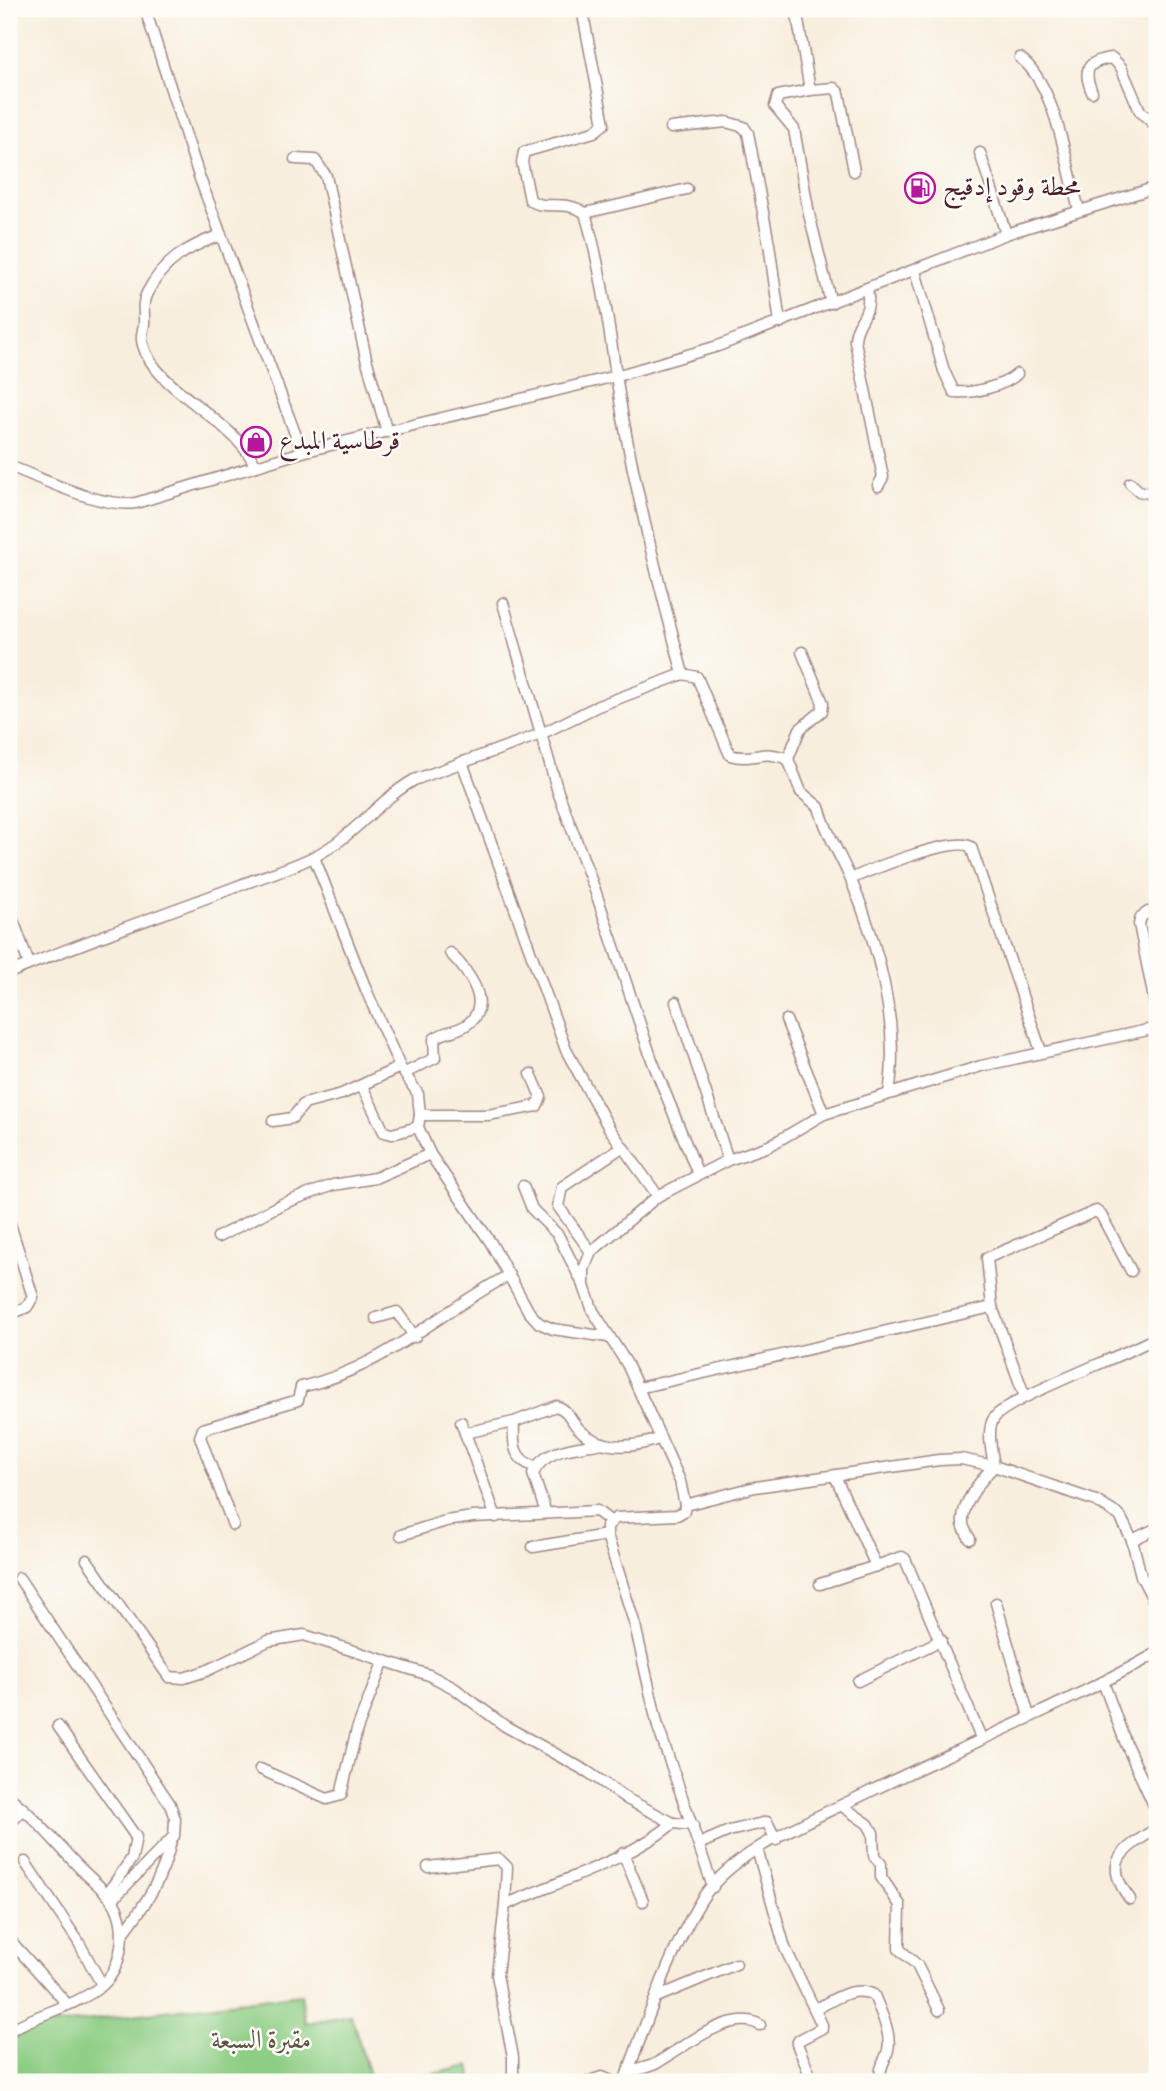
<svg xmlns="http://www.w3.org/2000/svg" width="1166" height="2091" viewBox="0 0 1166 2091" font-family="'Sorts Mill Goudy',Amiri,serif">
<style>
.green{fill:#8ece84;stroke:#6c7658;stroke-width:2}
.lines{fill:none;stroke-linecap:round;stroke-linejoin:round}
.minor-casing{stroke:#a18684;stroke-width:13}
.minor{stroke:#fff;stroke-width:10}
.labels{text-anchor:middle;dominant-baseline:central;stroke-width:5;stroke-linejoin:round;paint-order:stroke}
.poi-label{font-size:26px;fill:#4a1f2b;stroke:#fdfcf7;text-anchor:start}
.park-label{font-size:26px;fill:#5e5446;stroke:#fdfcf7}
</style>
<rect width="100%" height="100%" fill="#fdfcf7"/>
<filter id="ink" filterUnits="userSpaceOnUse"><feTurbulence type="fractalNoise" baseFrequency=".0143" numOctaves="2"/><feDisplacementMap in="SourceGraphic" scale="14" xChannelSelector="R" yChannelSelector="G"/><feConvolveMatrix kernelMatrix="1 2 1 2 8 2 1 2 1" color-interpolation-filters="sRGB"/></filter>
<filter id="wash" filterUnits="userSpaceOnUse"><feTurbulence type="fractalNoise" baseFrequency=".00686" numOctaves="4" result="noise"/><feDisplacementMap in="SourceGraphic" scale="28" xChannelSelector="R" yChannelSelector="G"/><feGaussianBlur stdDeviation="1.57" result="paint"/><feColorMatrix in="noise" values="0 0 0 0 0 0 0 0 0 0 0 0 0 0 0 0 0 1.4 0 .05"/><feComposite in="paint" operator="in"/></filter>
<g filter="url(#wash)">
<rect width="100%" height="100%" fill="#f8eedd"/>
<g class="green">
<path d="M 301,1994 L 305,2023 L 351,2015 L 371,2082 L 9,2082 L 9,2041 L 30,2028 Z"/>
<path d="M 470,2066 L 473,2082 L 420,2082 L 418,2077 Z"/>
</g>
</g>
<g filter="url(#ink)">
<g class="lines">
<g class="minor-casing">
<g id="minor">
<path d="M 145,9 L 199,176 L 302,452"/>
<path d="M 582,9 L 604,124 L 594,132 L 524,152 L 522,162 L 530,200 C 544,211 566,199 585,213 C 605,280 611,350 623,418 C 639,506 660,588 683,674 L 697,677 L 730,755 C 753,762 762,748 788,759 L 801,792 L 819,807 C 826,833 841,856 851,880 C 878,944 900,1025 889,1093"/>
<path d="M 796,9 L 810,90 L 778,96 L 775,106 L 794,129 L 809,214 L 831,303"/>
<path d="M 1020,58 C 1056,84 1067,168 1079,210"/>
<path d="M 810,90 L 834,88 L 839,93 L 854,171"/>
<path d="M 1092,92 C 1082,69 1088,61 1112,58 L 1121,67 L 1140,111 L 1157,127"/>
<path d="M 671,128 L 726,122 L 744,127 L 748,133 L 769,244 L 780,323"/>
<path d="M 980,153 L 1006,234"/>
<path d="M 295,159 L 315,160 L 326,176 L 366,358 L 387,432"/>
<path d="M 585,213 L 687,189"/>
<path d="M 221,235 C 189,246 163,261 147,293 C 141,305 145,312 144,324 C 143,332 140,336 143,345 C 155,390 233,418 255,465"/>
<path d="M 915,271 L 944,371 L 954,392 C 971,394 1005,386 1017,374"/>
<path d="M 867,290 C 873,316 855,320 855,341 L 883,477 L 878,486"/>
<path d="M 9,466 C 44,479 99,508 136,503 L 302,452 L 616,376 L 718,346 L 1006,234 L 1157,187"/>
<path d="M 1130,483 L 1139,491 L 1157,495"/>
<path d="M 503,603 L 558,792 L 596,893 L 652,1060 L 698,1174"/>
<path d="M 788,759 L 800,729 L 822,711 L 823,703 L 802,652"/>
<path d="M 462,762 L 566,1050 L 609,1128 L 658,1196"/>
<path d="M 314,857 L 367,992 L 400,1067 L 418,1094 L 420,1115 L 418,1127 L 430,1154 L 491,1243 L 529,1312 L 539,1323 L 553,1329 L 608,1337"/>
<path d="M 851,879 C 869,870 957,835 971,847 L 1041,1051"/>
<path d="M 9,909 L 29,964"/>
<path d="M 1148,912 L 1141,917 L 1139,924 L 1157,1014"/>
<path d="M 9,973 C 84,941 162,915 238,886 C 263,876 289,869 313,857 C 353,838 376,802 414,780 L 541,734 L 598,706 L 683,674"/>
<path d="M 676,1002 L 728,1160"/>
<path d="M 786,1020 L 824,1114"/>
<path d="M 405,1073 L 435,1058 L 434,1039 C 445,1030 460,1032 470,1022 C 493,1001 465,968 450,953"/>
<path d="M 362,1086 L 384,1132 L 392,1134 L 418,1127"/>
<path d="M 420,1115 L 488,1115 L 537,1106 L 541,1097 L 531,1074"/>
<path d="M 273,1121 L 292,1118 L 304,1104 L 342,1094 L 400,1067"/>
<path d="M 523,1186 L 532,1209 L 558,1235 L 582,1282"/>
<path d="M 9,1221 L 33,1297 L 27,1307 L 9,1315"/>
<path d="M 218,1237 L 282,1204 L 333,1185 L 375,1178 L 430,1154"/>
<path d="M 591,1252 L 558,1206 L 562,1187 L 622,1147"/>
<path d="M 376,1318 L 397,1312 L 415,1337"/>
<path d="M 1151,1340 C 1121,1357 1008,1398 994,1418 C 986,1430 992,1452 994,1466 L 1096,1501 L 1120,1516 L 1132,1540 L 1141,1576 L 1157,1607"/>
<path d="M 638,1388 L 992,1307"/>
<path d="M 1025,1397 L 992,1307 L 987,1258 L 1096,1211 L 1101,1215 L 1131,1271"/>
<path d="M 461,1422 L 496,1517"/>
<path d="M 514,1422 C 513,1442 512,1460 536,1467"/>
<path d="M 465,1433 L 514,1422 L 556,1406 C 569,1410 570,1420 579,1429 C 601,1451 632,1448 659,1439"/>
<path d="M 835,1476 L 876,1566 L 902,1557 L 905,1559 L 981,1738"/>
<path d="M 685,1505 L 755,1487 L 939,1460 L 961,1459 L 994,1466"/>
<path d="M 546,1513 L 533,1474 C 543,1448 578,1448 603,1443"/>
<path d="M 233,1525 L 200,1437 L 203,1429 L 298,1400 L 301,1387 C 384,1368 436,1314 509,1275"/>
<path d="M 401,1535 L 446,1521 L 473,1517 L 597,1511 L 610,1521"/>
<path d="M 970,1539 C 968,1535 963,1528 963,1523 C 961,1503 982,1479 994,1466"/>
<path d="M 1132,1540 L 1157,1528"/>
<path d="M 533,1547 L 607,1535"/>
<path d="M 87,1560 L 169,1677 L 184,1678 L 206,1671 L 268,1641 L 304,1635 L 429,1675 L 454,1688 L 505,1726 L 588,1772 L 627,1799 L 673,1823 L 693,1825"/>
<path d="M 19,1578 L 170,1804 L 175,1819 L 174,1836 L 112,1900"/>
<path d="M 820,1584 L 876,1566"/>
<path d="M 996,1603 L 1029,1716"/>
<path d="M 858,1681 L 941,1640"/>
<path d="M 1103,1682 L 1126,1744 L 1157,1812"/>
<path d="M 58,1726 L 136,1837 L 132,1858 L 107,1894"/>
<path d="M 260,1769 L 327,1799 L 341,1795 L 357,1729 L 384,1660"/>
<path d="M 9,1797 C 35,1817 54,1841 77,1865 C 88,1877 105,1889 114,1903 C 128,1927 123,1969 100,1987 C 72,2008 38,2013 9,2031"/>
<path d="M 842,1806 L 868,1824 L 873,1833 L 874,1856 L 881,1864 L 881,1877 L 900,1905 L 899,1949 L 917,1965 L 939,2010"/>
<path d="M 9,1824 L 24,1809"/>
<path d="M 699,1844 L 729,1831 L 767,1822 L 776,1840"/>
<path d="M 757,1849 L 785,1948 L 822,2025 L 822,2028 L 799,2040 L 797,2044 L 813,2082"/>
<path d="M 623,1853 L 643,1901"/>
<path d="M 25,1862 L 78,1941 L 102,1985"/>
<path d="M 428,1867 L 499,1859 L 507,1867 L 505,1905"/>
<path d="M 713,1887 L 658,1727 L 635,1625 L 607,1535 L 607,1526 L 616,1518 L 677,1515 L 684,1511 L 685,1505 L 680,1481 L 627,1364 L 593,1311 L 584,1286 L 584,1269 L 591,1252 L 658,1196 L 728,1160 L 769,1146 L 824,1114 L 981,1066 L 1157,1028"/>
<path d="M 1130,1899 C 1101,1861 1123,1850 1157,1828"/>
<path d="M 122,1935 C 145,1905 163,1879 171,1841"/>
<path d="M 9,1939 L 68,2005"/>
<path d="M 657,1997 L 736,1964"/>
<path d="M 816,2009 C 835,1999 853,1985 874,1995 C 880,2011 892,2033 888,2050 C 885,2062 878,2068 881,2082"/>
<path d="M 628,2072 C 637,2070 646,2068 655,2064 C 680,2050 731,2007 760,2025"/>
<path d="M 513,2082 L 513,2057 L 497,1975 L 505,1905 C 555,1883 633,1858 673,1823"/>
<path d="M 587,2082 L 602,2077 L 614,2082"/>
<path d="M 624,2082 C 647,2023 667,1957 700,1902 C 732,1849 817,1818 871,1791 C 966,1745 1065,1705 1157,1653"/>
</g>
</g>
<use href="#minor" class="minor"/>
</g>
</g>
<defs>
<g id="fuel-ring" transform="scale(1.575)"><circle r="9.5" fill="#fdfcf7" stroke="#b5179e" stroke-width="1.5"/><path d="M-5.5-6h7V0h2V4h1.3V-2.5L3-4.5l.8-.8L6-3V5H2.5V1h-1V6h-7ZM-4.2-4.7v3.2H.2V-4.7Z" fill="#b5179e"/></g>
<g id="shop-ring" transform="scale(1.575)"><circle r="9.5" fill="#fdfcf7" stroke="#b5179e" stroke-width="1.5"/><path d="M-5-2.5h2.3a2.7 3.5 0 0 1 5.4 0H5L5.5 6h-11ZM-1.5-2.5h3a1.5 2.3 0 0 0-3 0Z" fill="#b5179e"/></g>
</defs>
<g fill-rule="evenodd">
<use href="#fuel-ring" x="920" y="188"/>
<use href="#shop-ring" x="256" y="442"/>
</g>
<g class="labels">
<g class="poi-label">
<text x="943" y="188">محطة وقود إدقيج</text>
<text x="279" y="442">قرطاسية المبدع</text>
</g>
<g class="park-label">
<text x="261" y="2041">مقبرة السبعة</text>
</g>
</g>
<rect width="1166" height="2091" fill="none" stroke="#fdfcf7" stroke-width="35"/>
</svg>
